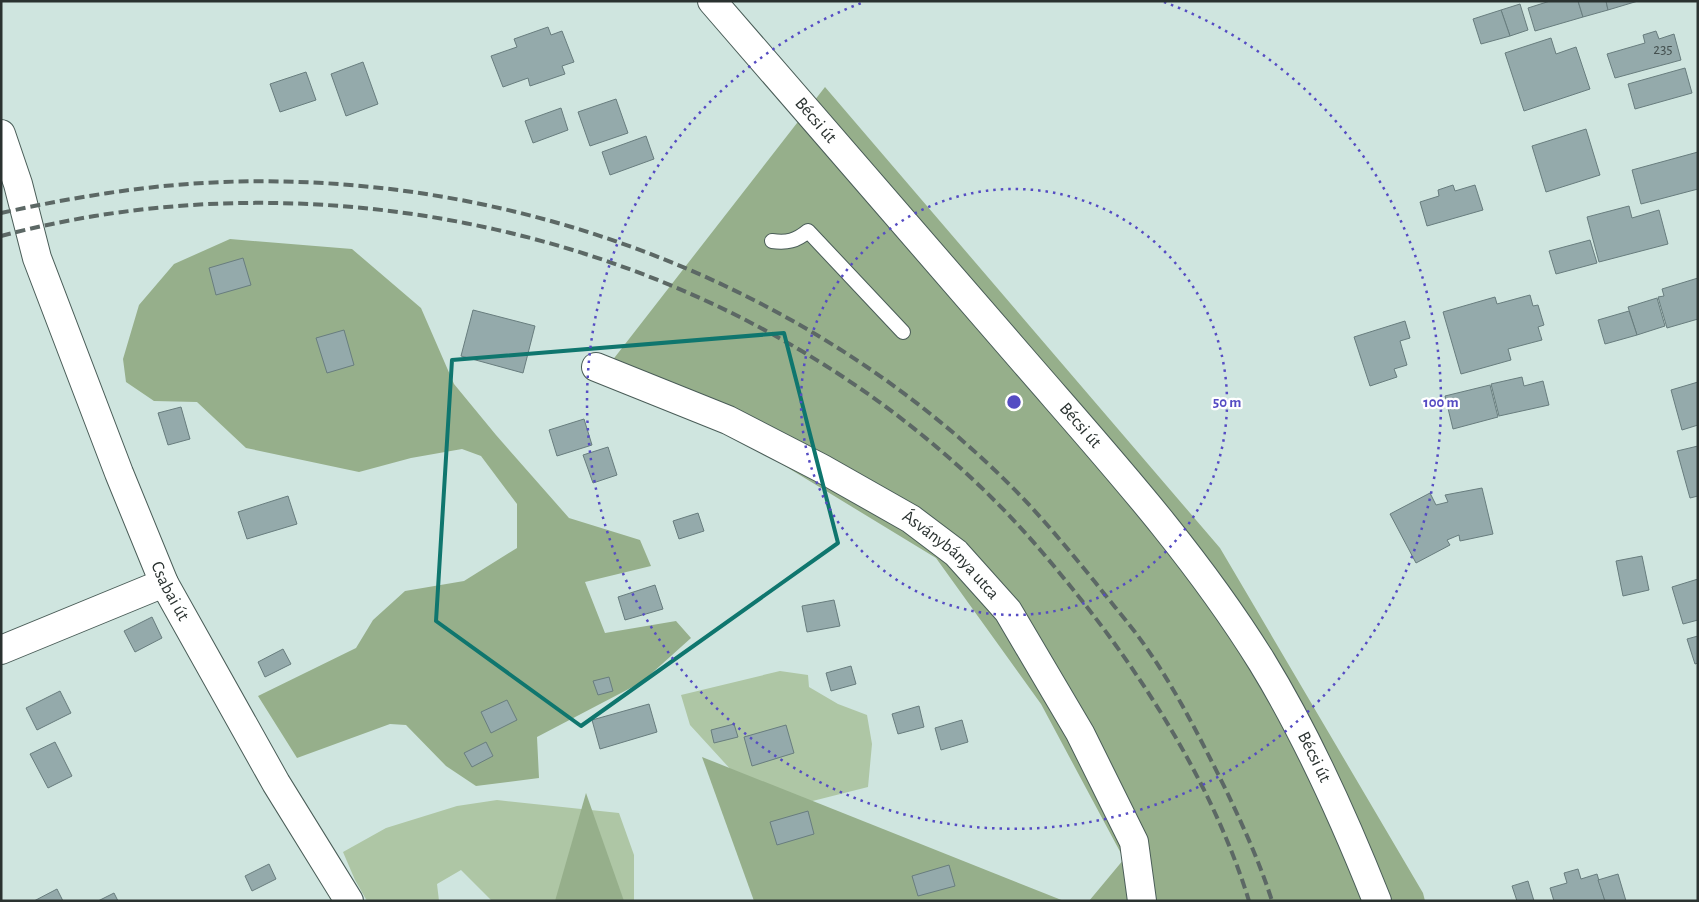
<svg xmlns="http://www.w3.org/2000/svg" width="1699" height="902" viewBox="0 0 1699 902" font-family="'Alegreya Sans',sans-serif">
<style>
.green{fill:#aec6a5}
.forest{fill:#96af8b}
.building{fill:#94aaab;stroke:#687d7e}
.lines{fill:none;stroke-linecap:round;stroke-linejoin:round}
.lane-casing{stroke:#4a5d58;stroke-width:16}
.street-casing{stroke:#4a5d58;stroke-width:30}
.primary-casing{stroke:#4a5d58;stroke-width:30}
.lane{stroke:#fff;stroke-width:14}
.street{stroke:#fff;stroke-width:28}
.primary{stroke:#fff;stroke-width:28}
.rail{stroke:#5c6865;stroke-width:4;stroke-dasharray:10 5;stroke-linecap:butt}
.marked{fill:none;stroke:#0f766e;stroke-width:4;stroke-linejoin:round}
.ring{fill:none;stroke:#554cc3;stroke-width:2.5;stroke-dasharray:2.5 5}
.labels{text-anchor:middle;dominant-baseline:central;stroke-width:4.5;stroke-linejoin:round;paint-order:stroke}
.number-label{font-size:15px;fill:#44504f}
.street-label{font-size:18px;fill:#2a3230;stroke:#fff}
.centre{fill:#554cc3;stroke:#fff;stroke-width:2.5}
.ring-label{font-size:15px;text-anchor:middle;font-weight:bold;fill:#554cc3;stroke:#fff;stroke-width:4.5;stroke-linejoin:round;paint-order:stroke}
</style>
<rect width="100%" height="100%" fill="#cfe5df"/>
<g class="green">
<path d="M 780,671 L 808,675 L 809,687 L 838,704 L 867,715 L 872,744 L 868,787 L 765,813 L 733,772 L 690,725 L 681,695 Z"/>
<path d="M 497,800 L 619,813 L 634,855 L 634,901 L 492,901 L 461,870 L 437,884 L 439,901 L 367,901 L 355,880 L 343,852 L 386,828 L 457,806 Z"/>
</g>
<g class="forest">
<path d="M 825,87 L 1220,548 L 1423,893 L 1425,901 L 1089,901 L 1124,859 L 1041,704 L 936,558 L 762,452 L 601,375 Z"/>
<path d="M 230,239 L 352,249 L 421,308 L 454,384 L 496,435 L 569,518 L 640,540 L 651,566 L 585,582 L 605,633 L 676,621 L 691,638 L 642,682 L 537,737 L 539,778 L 476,786 L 446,766 L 406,725 L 390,724 L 297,758 L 258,696 L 356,648 L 373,620 L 405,591 L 464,581 L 517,548 L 517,504 L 481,456 L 462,449 L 411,458 L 359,472 L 246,448 L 197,402 L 154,401 L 126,382 L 123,359 L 139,305 L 174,264 Z"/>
<path d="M 702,757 L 1064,901 L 754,901 Z"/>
<path d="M 586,793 L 624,901 L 555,901 Z"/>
</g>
<g class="building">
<path d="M 1550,1 L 1578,1 L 1583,17 L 1535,31 L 1528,8 Z"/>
<path d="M 1578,1 L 1606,1 L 1608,10 L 1583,17 Z"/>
<path d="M 1606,1 L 1638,1 L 1608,10 Z"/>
<path d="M 1520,4 L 1528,30 L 1510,36 L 1501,10 Z"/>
<path d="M 1501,10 L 1510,36 L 1481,44 L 1473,19 Z"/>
<path d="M 548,27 L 551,35 L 562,31 L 574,62 L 562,66 L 565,74 L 530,86 L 528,78 L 503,87 L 491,56 L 517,47 L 514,39 Z"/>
<path d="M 1656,31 L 1659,39 L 1674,34 L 1681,60 L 1615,78 L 1607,54 L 1645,43 L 1643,35 Z"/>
<path d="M 1551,38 L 1556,54 L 1576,47 L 1590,89 L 1524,111 L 1505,53 Z"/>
<path d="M 363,62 L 378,104 L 346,116 L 331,74 Z"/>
<path d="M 1685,68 L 1692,93 L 1635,109 L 1628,84 Z"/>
<path d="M 306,72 L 316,100 L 280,112 L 270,84 Z"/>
<path d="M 616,99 L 628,133 L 590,146 L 578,112 Z"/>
<path d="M 561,108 L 568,130 L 533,143 L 525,121 Z"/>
<path d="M 1586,129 L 1600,175 L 1546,192 L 1532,146 Z"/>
<path d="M 646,136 L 654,159 L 610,175 L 602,152 Z"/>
<path d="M 1698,152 L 1698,189 L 1641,204 L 1632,170 Z"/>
<path d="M 1453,185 L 1455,191 L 1475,185 L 1483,210 L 1427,226 L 1420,202 L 1439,196 L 1438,190 Z"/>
<path d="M 1629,206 L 1632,218 L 1659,210 L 1668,244 L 1599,262 L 1587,217 Z"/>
<path d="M 1590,240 L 1597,263 L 1556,274 L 1549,251 Z"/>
<path d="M 243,258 L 251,285 L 216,295 L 209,268 Z"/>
<path d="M 1698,278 L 1698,319 L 1667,328 L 1658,297 L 1664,296 L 1662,289 Z"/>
<path d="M 1530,295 L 1533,306 L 1538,305 L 1544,325 L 1538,327 L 1542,340 L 1508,349 L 1511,360 L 1461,374 L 1443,312 L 1495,297 L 1497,304 Z"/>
<path d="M 1657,298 L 1665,326 L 1637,335 L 1628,307 Z"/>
<path d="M 473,310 L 535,326 L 523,373 L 461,356 Z"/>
<path d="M 1629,311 L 1637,335 L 1605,344 L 1598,320 Z"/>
<path d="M 1405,321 L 1410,338 L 1400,341 L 1407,365 L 1394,369 L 1397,377 L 1370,386 L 1354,337 Z"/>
<path d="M 344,330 L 354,365 L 327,373 L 316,338 Z"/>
<path d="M 1522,377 L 1524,386 L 1543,381 L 1549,405 L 1499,416 L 1491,384 Z"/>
<path d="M 1698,382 L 1698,425 L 1682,430 L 1671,390 Z"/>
<path d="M 1490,385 L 1498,417 L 1453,429 L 1445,396 Z"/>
<path d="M 181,407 L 190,439 L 168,445 L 158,413 Z"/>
<path d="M 584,419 L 592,445 L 557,456 L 549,430 Z"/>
<path d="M 1698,446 L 1698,496 L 1690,498 L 1677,451 Z"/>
<path d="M 608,447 L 617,475 L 593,483 L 583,455 Z"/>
<path d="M 1482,488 L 1493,534 L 1460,541 L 1459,535 L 1447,540 L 1450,545 L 1416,563 L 1390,514 L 1430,493 L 1436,505 L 1448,502 L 1445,495 Z"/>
<path d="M 288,496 L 297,524 L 247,539 L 238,512 Z"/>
<path d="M 698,513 L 704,531 L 679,539 L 673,521 Z"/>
<path d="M 1642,556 L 1649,590 L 1623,596 L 1616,561 Z"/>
<path d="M 1698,579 L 1698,620 L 1683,624 L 1672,587 Z"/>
<path d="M 655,585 L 663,609 L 625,620 L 618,597 Z"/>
<path d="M 834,600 L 840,626 L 807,632 L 802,606 Z"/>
<path d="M 152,617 L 162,638 L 135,652 L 124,631 Z"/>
<path d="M 1698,636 L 1698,663 L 1695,664 L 1687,639 Z"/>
<path d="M 283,649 L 291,664 L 265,677 L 258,662 Z"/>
<path d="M 851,666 L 856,684 L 831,691 L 826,673 Z"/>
<path d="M 609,677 L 613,691 L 598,695 L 593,681 Z"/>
<path d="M 60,691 L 71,713 L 37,730 L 26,708 Z"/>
<path d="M 507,700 L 517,720 L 491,733 L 481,712 Z"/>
<path d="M 649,704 L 657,732 L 600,749 L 592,720 Z"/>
<path d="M 919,706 L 924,727 L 898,734 L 892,714 Z"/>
<path d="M 962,720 L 968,742 L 941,750 L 935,728 Z"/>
<path d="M 734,724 L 738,737 L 714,743 L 711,730 Z"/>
<path d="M 786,725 L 794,753 L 752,766 L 744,737 Z"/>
<path d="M 55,742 L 72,776 L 48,788 L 30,754 Z"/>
<path d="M 486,742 L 493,756 L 472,767 L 464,753 Z"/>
<path d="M 808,811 L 814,834 L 777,845 L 770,822 Z"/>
<path d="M 269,864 L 276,879 L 252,891 L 245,876 Z"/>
<path d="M 949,865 L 955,886 L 918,896 L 912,876 Z"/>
<path d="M 1578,869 L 1581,879 L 1597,874 L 1605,901 L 1554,901 L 1550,888 L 1567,883 L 1564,873 Z"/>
<path d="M 1618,874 L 1626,901 L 1605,901 L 1598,880 Z"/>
<path d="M 1528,881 L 1534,901 L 1517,901 L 1512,886 Z"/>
<path d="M 57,889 L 63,901 L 34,901 Z"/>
<path d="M 114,893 L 118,901 L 98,901 Z"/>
</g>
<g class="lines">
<g class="lane-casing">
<path id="lane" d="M 772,241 C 787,243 796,241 808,231 L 903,332"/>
</g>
<g class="street-casing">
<g id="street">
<path id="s1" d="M 1,134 L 18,184 L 37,258 L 119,473 L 164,583 L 276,783 L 349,901"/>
<path id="s2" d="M 596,367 L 728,420 L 821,468 L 911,519 L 956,553 L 1008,611 L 1080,733 L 1134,842 L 1142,901"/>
<path d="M 1,650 L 164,583"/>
</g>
</g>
<g class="primary-casing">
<g id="primary">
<path id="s3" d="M 712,1 C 816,121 920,241 1023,360 C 1107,457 1194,552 1262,662 C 1308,737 1344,818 1377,901"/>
</g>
</g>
<use href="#lane" class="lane"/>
<use href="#street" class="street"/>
<use href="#primary" class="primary"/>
<g class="rail">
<path d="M 1,213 C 74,197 147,185 222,182 C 511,171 806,281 1011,486 C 1041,516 1068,549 1095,582 C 1108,599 1122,615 1135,632 C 1172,681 1199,736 1226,790 C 1243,826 1260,863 1272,901"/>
<path d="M 1,236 C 348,144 743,247 996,502 C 1028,534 1056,568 1083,602 C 1152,689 1216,794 1249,901"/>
</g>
</g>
<path class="marked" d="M 784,333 L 838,543 L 581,726 L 436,621 L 452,360 Z"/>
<g class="ring">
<circle cx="1014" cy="402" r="213"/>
<path d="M1164 2A427 427 0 1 1 864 2"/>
</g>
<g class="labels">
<g class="number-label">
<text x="1663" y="49">235</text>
</g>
<g class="street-label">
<text stroke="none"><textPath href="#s3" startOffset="158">Bécsi út</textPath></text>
<text stroke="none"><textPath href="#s3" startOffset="562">Bécsi út</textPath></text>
<text stroke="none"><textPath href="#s2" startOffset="404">Ásványbánya utca</textPath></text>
<text stroke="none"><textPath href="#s1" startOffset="488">Csabai út</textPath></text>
<text stroke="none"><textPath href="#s3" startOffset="969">Bécsi út</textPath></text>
</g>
</g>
<circle cx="1014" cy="402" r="8" class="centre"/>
<g class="ring-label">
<text x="1227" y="407">50 m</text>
<text x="1441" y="407">100 m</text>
</g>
<rect width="1699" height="902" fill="none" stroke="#2a3230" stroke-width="5"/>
</svg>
